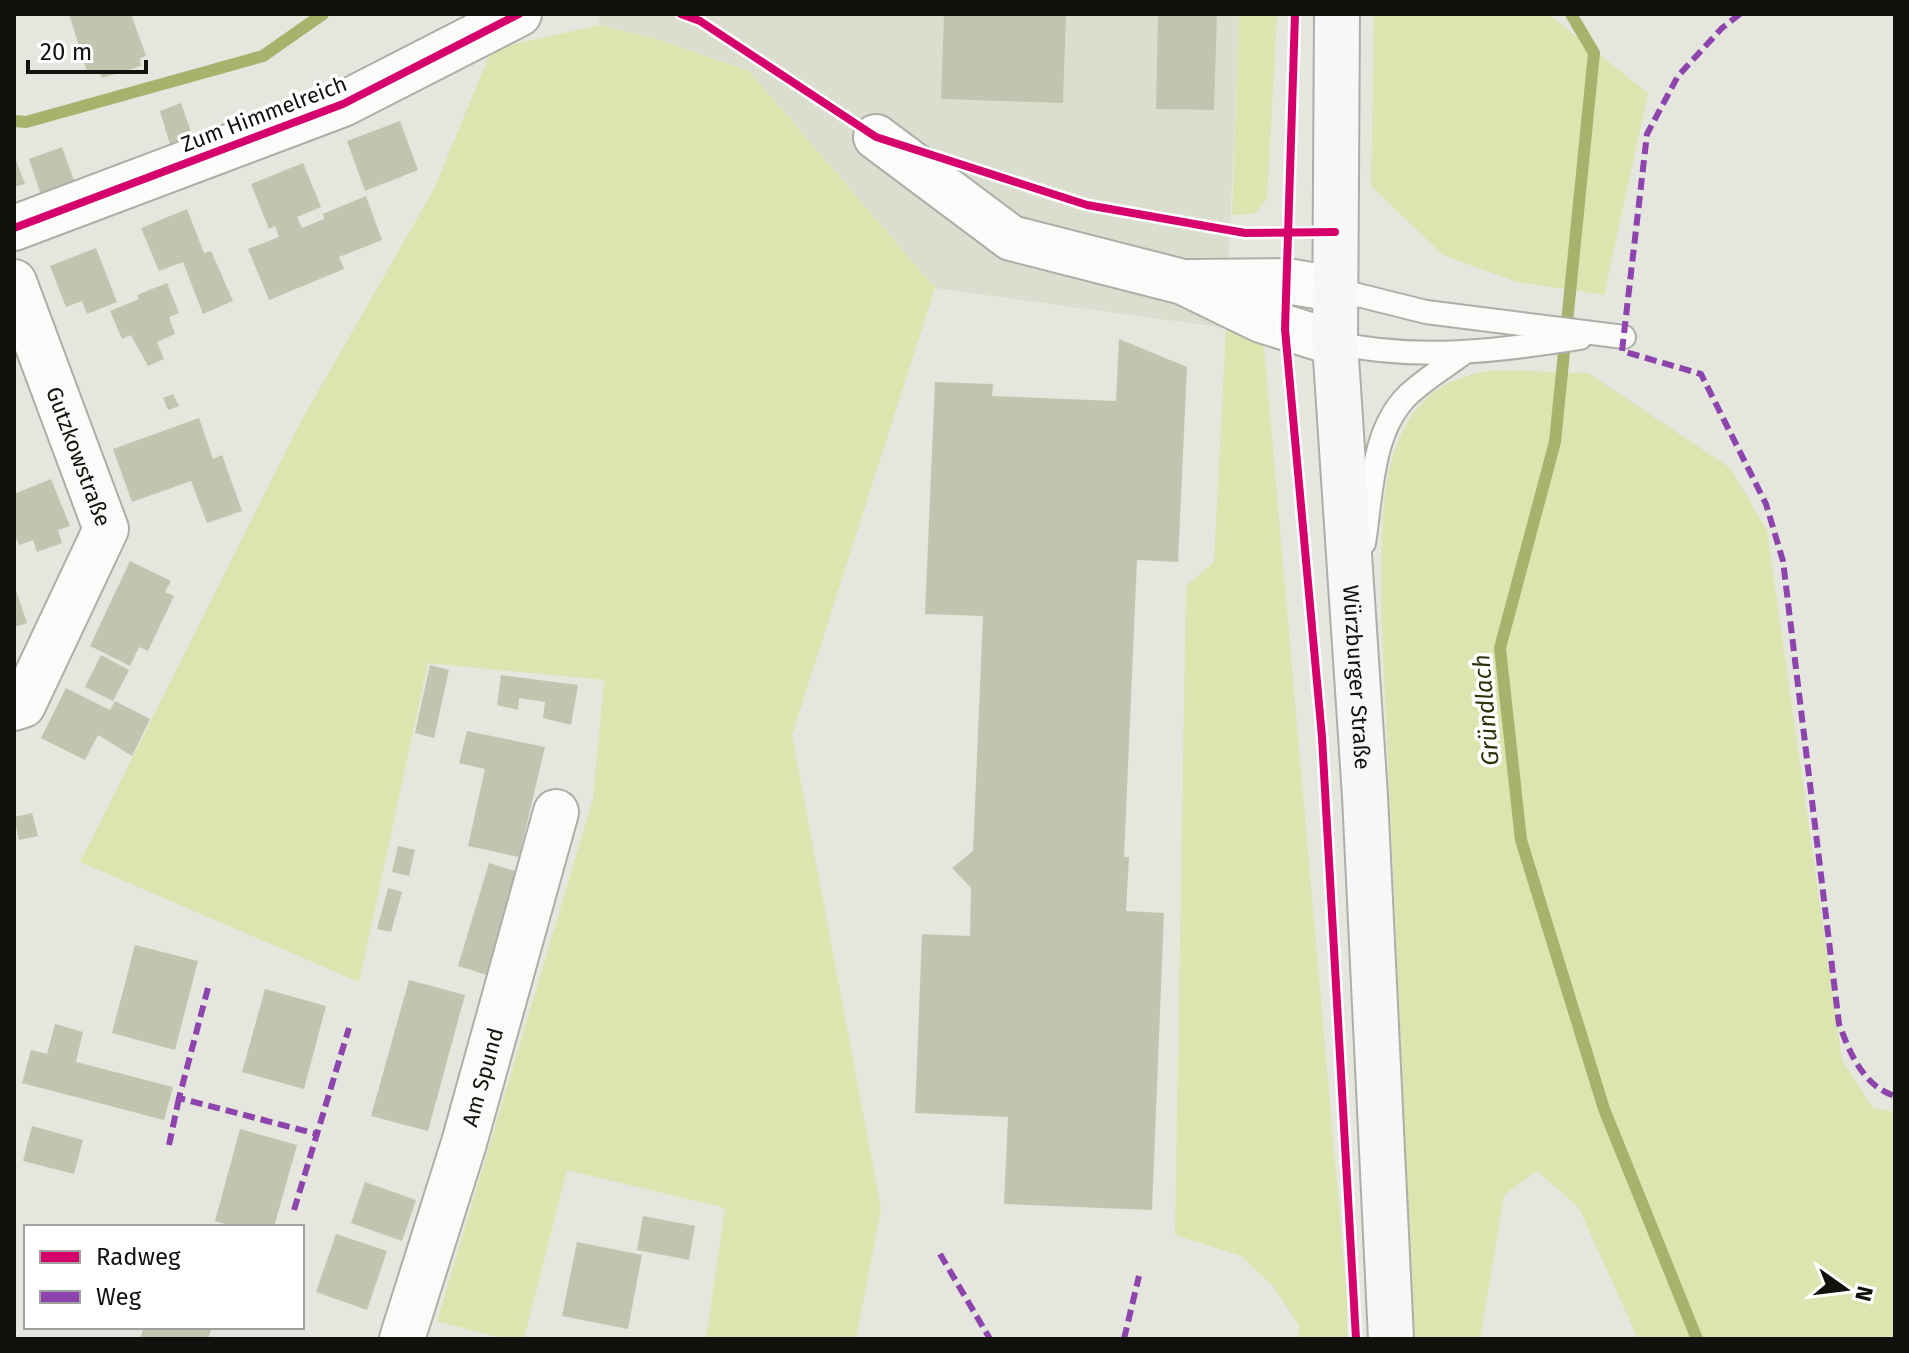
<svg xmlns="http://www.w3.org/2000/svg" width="1909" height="1353" viewBox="0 0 1909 1353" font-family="'Fira Sans',sans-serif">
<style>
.built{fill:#dbdece}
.green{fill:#dbe5af}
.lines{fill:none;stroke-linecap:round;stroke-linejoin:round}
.stream{stroke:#a7b26d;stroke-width:12}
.building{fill:#c1c5b0}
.service-casing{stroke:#adaea8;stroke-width:26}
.minor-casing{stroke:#adaea8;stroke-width:48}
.secondary-casing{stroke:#adaea8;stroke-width:48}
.service{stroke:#fbfbfa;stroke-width:22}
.minor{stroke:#fbfbfa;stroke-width:44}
.secondary{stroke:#f8f7f8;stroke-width:44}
.quiet{stroke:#8e44ad;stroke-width:6;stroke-dasharray:12 6;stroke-linecap:butt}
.cycleway-casing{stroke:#fff;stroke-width:13}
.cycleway{stroke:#d6006c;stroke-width:8}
.labels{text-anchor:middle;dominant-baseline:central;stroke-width:7;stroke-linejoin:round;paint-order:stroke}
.street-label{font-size:22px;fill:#11120d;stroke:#fff}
.water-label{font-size:24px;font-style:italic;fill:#2c3209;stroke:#fff}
</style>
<rect width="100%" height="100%" fill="#e5e6de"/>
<path class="built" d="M 597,14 L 1239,14 L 1226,328 L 935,288 L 749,71 L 657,39 L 600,25 Z"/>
<g class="green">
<path d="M 1239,14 L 1277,14 L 1267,199 L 1254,214 L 1232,215 Z"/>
<path d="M 1374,14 L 1548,14 L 1648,93 L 1604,295 L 1517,282 L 1443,255 L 1371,186 Z"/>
<path d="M 600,25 L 657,39 L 749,71 L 935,288 L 792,735 L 881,1209 L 856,1339 L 706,1339 L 725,1208 L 567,1170 L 524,1339 L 505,1339 L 437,1321 L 593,799 L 604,680 L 428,663 L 359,982 L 80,862 L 301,421 L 434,189 L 492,49 Z"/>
<path d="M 1226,328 L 1264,346 L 1347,1300 L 1347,1339 L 1298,1339 L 1299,1325 L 1273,1286 L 1241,1256 L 1175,1235 L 1186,586 L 1214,562 Z"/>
<path d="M 1495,370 L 1588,373 L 1730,468 L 1767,530 L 1842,1060 L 1873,1108 L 1895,1112 L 1895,1339 L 1638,1339 L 1579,1208 L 1537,1171 L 1504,1195 L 1480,1339 L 1414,1339 L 1381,606 C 1383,536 1373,429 1442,387 C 1458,377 1476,373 1495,370 Z"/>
</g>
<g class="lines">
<g class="stream">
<path d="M 1571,14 L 1594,53 L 1555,442 L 1500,648 L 1521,840 L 1604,1109 L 1697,1339"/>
<path d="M 14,121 L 26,122 L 263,56 L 323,14"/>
</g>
</g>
<g class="building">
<path d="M 69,14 L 131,14 L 146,56 L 140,58 L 141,66 L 102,78 L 98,70 L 88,75 Z"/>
<path d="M 944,14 L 1066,14 L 1063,103 L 941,99 Z"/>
<path d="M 1158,14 L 1217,14 L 1214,110 L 1156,109 Z"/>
<path d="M 181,103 L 194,140 L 171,148 L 160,111 Z"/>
<path d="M 400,121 L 418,170 L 365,191 L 347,141 Z"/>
<path d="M 62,147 L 75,183 L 41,195 L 29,159 Z"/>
<path d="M 14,155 L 25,184 L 14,187 Z"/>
<path d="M 303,163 L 321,207 L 297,217 L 302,228 L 324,219 L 323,214 L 366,196 L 382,240 L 339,257 L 344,269 L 269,300 L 248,249 L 279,237 L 275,226 L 269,229 L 251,184 Z"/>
<path d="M 187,209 L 204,253 L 211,251 L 233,301 L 203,314 L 183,262 L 159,271 L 141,228 Z"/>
<path d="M 96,248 L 117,302 L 87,314 L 82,301 L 66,307 L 50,266 Z"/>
<path d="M 167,283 L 179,313 L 169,317 L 175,334 L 157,342 L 164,359 L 148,366 L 131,335 L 122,339 L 110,311 L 139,299 L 137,295 Z"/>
<path d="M 1119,339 L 1187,367 L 1178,562 L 1137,560 L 1124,857 L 1129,857 L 1126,911 L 1164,913 L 1152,1210 L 1004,1204 L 1008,1117 L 915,1113 L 922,934 L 970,936 L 971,888 L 952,868 L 973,851 L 983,616 L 925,614 L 935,382 L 993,384 L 992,396 L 1116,401 Z"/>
<path d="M 173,394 L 179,406 L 168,410 L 163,398 Z"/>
<path d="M 199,418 L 213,459 L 222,455 L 242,511 L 207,523 L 191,481 L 132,502 L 113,449 Z"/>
<path d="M 51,479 L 70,526 L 58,530 L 62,543 L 37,552 L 33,540 L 19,545 L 14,533 L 14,494 Z"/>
<path d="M 130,561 L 171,581 L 165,592 L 174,596 L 148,651 L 139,647 L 130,666 L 90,646 Z"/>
<path d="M 14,585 L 27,623 L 14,627 Z"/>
<path d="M 101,655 L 129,670 L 113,701 L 85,687 Z"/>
<path d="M 430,665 L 449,670 L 434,738 L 415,733 Z"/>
<path d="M 501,675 L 578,685 L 571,725 L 543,718 L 545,702 L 519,698 L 518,710 L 497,705 Z"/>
<path d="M 66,688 L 110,710 L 115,701 L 150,719 L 132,756 L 98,735 L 85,760 L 41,738 Z"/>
<path d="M 467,731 L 545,747 L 519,857 L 468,846 L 485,769 L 459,763 Z"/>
<path d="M 32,813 L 38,836 L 19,840 L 14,817 Z"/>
<path d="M 398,846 L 415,850 L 409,876 L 392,872 Z"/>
<path d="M 489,863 L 525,874 L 494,977 L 458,966 Z"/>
<path d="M 388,888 L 402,892 L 391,932 L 377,929 Z"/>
<path d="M 135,945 L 198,961 L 175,1050 L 112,1033 Z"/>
<path d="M 409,980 L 465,995 L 428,1131 L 371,1116 Z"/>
<path d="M 265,989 L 326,1006 L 304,1089 L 242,1072 Z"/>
<path d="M 55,1024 L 83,1032 L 76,1062 L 173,1087 L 164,1120 L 22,1083 L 31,1050 L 47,1054 Z"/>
<path d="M 32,1126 L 83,1140 L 74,1174 L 23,1161 Z"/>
<path d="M 240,1129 L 297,1145 L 274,1227 L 236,1227 L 215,1221 Z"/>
<path d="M 365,1182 L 416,1200 L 402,1241 L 351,1223 Z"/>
<path d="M 643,1216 L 695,1226 L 689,1260 L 637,1250 Z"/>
<path d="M 336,1234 L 387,1251 L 367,1310 L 316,1292 Z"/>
<path d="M 577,1242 L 642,1255 L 628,1329 L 562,1316 Z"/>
<path d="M 144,1327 L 212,1327 L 208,1339 L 140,1339 Z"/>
</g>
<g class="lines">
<g class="service-casing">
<g id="service">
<path d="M 1334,289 L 1426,312 L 1624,337"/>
<path d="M 1335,343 C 1418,361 1498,351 1580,338"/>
<path d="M 1364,543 C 1372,494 1371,431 1408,395 C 1425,379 1445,367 1464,353"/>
</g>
</g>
<g class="minor-casing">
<g id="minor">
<path d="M 876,137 L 1011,238 L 1183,282 L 1261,320 L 1335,343"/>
<path d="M 14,228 L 343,104 L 519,14"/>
<path id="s1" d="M 14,282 L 106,529 L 23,705 L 14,708"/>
<path d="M 1190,282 L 1287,281 L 1334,289"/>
<path id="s2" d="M 402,1339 L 464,1143 L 556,812"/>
</g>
</g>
<g class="secondary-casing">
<g id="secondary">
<path id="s3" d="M 1337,14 L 1335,343 L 1365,796 L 1391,1339"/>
</g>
</g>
<use href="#service" class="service"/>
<use href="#minor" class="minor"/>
<use href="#secondary" class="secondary"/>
<g class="quiet">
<path d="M 1740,14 L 1722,28 L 1678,76 L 1647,134 L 1622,351 L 1701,374 L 1766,504 L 1783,561 L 1839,1024 C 1850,1053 1863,1086 1895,1096"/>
<path d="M 208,988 L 179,1098 L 317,1134"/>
<path d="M 169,1145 L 179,1098"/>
<path d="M 294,1210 L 349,1028"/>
<path d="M 940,1254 L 990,1339"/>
<path d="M 1124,1339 L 1139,1276"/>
</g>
<g class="cycleway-casing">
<g id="cycleway">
<path d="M 681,14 L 700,21 L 876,137 L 1087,205 L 1245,233 L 1335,232"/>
<path d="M 1295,14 L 1285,329 L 1322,737 L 1356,1339"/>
<path d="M 14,228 L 343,104 L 519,14"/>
</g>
</g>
<use href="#cycleway" class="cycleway"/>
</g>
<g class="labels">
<g class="street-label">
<text transform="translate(264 114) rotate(-21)">Zum Himmelreich</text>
<text stroke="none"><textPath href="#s1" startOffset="186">Gutzkowstraße</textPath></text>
<text stroke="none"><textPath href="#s3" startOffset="664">Würzburger Straße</textPath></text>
<text stroke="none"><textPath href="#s2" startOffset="274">Am Spund</textPath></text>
</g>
<g class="water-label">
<text transform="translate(1486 710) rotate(-95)">Gründlach</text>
</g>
</g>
<rect width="1909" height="1353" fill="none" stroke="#11120d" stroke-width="32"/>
<rect x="24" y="1225" width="280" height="104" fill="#ffffff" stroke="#a0a09e" stroke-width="2"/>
<rect x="40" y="1251" width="40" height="12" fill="#d6006c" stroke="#a0a09e" stroke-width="2"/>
<text x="96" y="1265" font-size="24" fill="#11120d">Radweg</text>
<rect x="40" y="1291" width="40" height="12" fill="#8e44ad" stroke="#a0a09e" stroke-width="2"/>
<text x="96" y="1305" font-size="24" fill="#11120d">Weg</text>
<g transform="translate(1845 1289) rotate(104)" stroke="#ffffff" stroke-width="6" paint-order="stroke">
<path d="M0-6L14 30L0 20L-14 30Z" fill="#11120d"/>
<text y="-12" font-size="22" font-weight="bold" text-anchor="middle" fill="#11120d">N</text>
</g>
<path d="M28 60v12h118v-12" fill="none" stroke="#11120d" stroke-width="4"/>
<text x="40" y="60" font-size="24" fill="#11120d" stroke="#ffffff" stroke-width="6" paint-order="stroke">20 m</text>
</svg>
